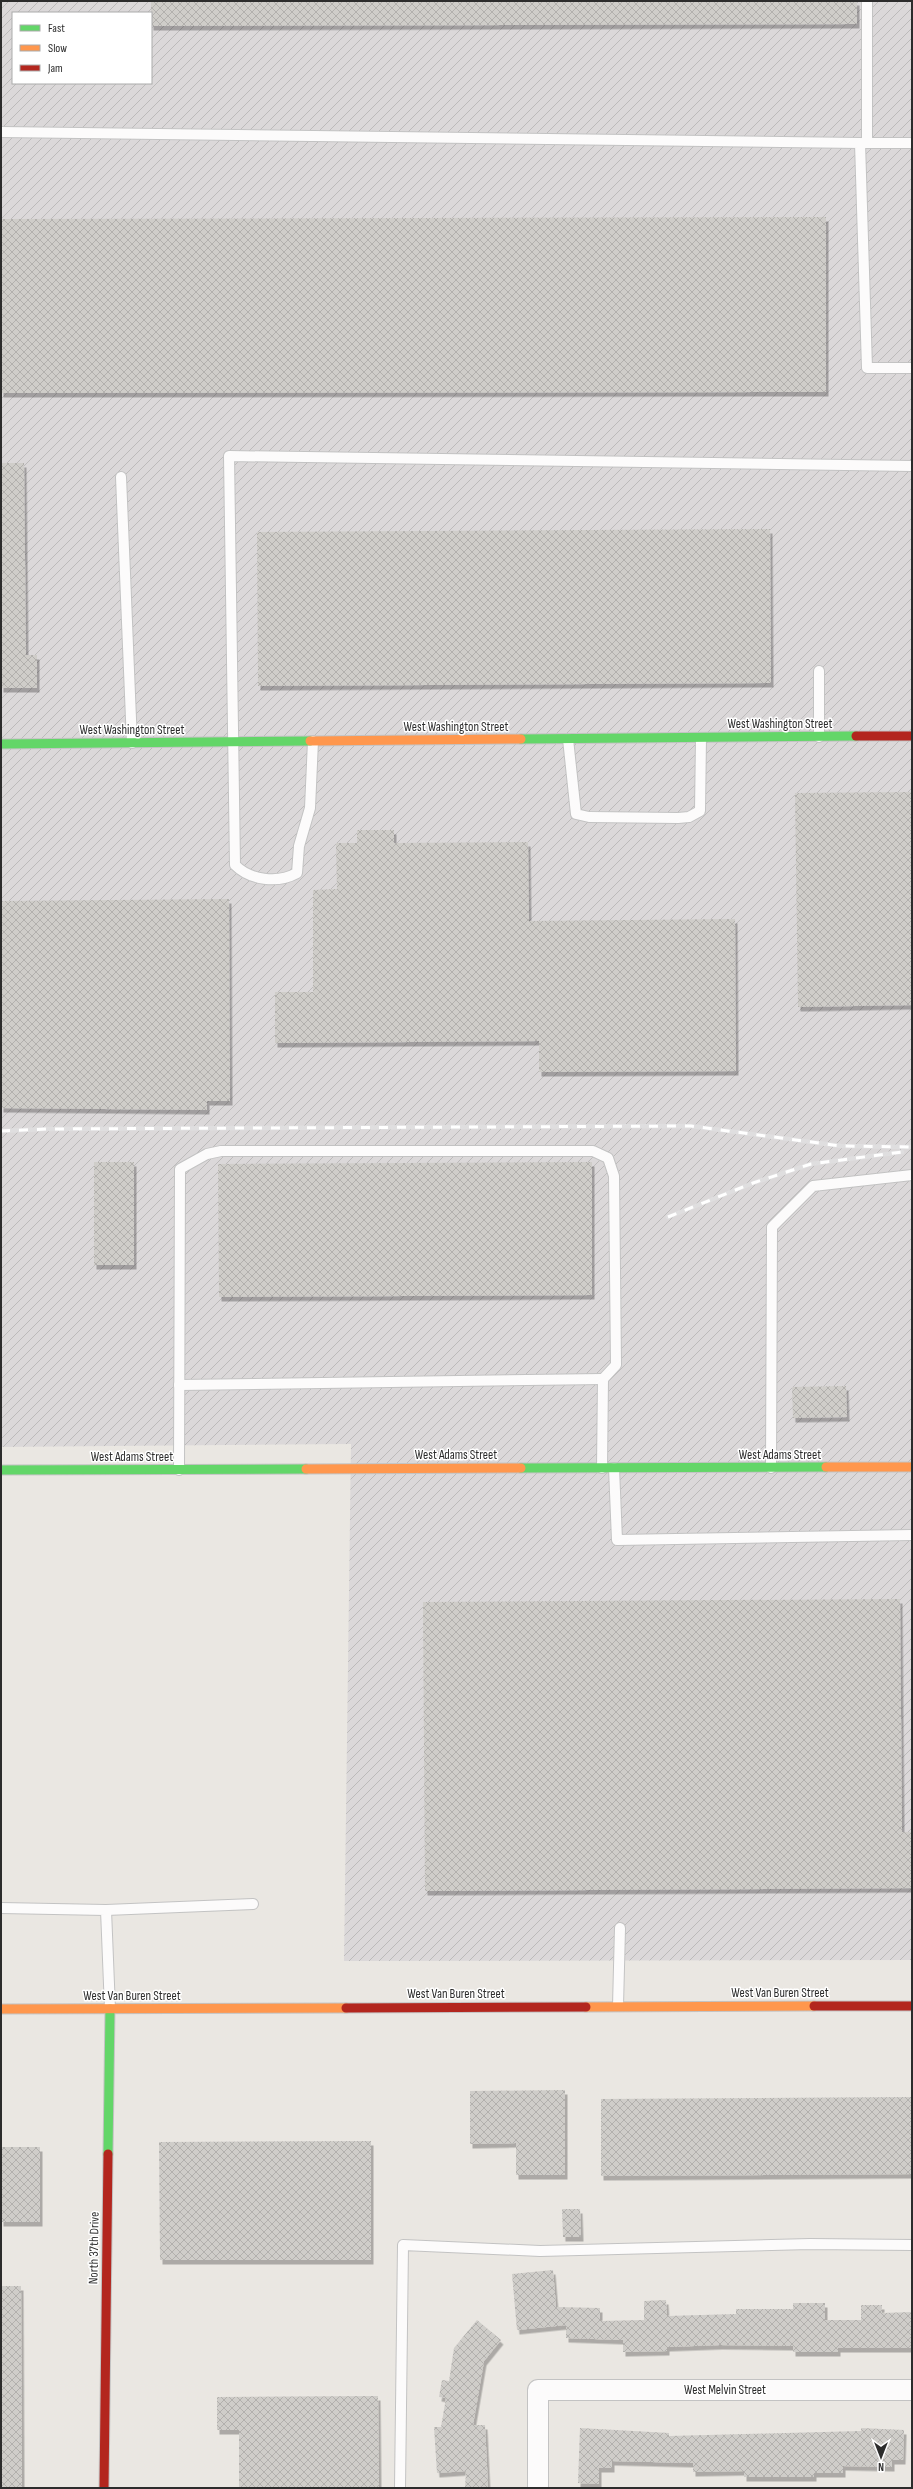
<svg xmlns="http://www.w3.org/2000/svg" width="913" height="2489" viewBox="0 0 913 2489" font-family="'Sofia Sans Condensed',sans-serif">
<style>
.industrial{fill:url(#industrial-furrows);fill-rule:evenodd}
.building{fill:url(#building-cross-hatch);filter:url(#shadow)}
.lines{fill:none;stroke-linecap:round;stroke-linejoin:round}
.lane-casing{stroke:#c3c3c3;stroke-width:12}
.street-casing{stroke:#c3c3c3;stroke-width:22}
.fast-casing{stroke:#c3c3c3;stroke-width:11}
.slow-casing{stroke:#c3c3c3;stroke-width:11}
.jam-casing{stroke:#c3c3c3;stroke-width:11}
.lane{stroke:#fcfbfb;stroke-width:10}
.street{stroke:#fcfbfb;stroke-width:20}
.fast{stroke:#63d668;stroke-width:9}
.slow{stroke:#ff974d;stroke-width:9}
.jam{stroke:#b3261e;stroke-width:9}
.rail-casing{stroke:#dfdedf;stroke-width:4.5}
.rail{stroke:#fff;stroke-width:3;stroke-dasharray:9;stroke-linecap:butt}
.labels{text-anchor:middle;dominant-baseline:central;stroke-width:3;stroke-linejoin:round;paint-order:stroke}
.street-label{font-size:13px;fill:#2c2c2c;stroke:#fff}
</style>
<defs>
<pattern id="industrial-furrows" width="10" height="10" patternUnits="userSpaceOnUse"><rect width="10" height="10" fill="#dbd8d9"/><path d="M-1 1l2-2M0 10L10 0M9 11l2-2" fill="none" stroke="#bcbaba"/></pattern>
<pattern id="building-cross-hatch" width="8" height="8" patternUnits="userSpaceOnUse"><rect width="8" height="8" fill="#cfcdc9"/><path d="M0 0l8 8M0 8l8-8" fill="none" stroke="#b2b0ad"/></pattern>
<filter id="shadow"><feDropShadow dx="2.5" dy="4.5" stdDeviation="0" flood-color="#0004"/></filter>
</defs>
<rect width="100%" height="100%" fill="#eae7e2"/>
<path class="industrial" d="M 1,1 L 912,1 L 912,1960 L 344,1961 L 351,1444 L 1,1447 ZM 13,13 L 151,13 L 151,83 L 13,83 Z"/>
<g class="building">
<path d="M 151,1 L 857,1 L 857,24 L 151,26 Z"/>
<path d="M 826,217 L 826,392 L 1,393 L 1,219 Z"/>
<path d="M 1,463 L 24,463 L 26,655 L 37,655 L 37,688 L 1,688 Z"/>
<path d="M 770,529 L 771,683 L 258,686 L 257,532 Z"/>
<path d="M 912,792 L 912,1005 L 798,1007 L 795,793 Z"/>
<path d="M 357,830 L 394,830 L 394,843 L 528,842 L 529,921 L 735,919 L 736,1071 L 539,1072 L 539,1041 L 275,1043 L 275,992 L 313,992 L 313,890 L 337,889 L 336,843 L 357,843 Z"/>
<path d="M 229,899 L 230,1101 L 207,1101 L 207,1110 L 1,1108 L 1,901 Z"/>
<rect x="94" y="1162" width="40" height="103"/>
<path d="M 592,1162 L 592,1295 L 219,1297 L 218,1164 Z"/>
<path d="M 846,1386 L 847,1417 L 793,1418 L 792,1387 Z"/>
<path d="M 900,1599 L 902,1832 L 912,1832 L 912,1888 L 425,1891 L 423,1602 Z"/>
<path d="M 565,2090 L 565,2175 L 516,2175 L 516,2143 L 470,2144 L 470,2091 Z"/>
<path d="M 912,2097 L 912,2174 L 601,2176 L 601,2099 Z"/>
<path d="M 371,2141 L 371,2260 L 160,2260 L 159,2142 Z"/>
<rect x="1" y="2147" width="39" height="75"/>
<path d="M 562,2209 L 580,2209 L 581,2237 L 563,2237 Z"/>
<path d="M 553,2270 L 556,2307 L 600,2308 L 600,2321 L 644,2320 L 644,2301 L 666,2300 L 667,2316 L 736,2314 L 736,2309 L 793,2309 L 793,2303 L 825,2303 L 825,2320 L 861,2320 L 861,2305 L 882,2305 L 882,2313 L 912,2312 L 912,2348 L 838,2348 L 838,2352 L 793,2352 L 793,2346 L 720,2345 L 667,2347 L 667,2351 L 623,2352 L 623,2340 L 566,2338 L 566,2325 L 517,2330 L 512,2274 Z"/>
<path d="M 1,2286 L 21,2286 L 22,2488 L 1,2488 Z"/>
<path d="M 477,2320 L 501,2340 L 484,2361 L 473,2425 L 485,2425 L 488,2488 L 465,2488 L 466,2471 L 437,2473 L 434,2427 L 441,2427 L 446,2398 L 439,2397 L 442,2380 L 449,2381 L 454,2348 Z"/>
<path d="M 378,2396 L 379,2488 L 239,2488 L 239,2430 L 217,2430 L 217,2397 Z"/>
<path d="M 580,2428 L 669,2433 L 669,2436 L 861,2431 L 861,2428 L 904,2430 L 903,2460 L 892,2460 L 892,2467 L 843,2466 L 843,2473 L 814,2473 L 814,2477 L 744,2477 L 744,2471 L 693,2472 L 693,2463 L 612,2461 L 612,2468 L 599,2468 L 599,2484 L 578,2483 Z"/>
</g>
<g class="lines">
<g class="lane-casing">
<g id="lane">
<path d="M 867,1 L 867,143"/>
<path d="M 1,132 L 860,143 L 867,368 L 912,368"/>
<path d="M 862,143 L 912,143"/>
<path d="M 121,477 L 132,743"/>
<path d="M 819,671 L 819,737"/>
<path d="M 568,739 L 576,814 L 589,817 L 678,818 L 689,817 L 700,811 L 701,738"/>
<path d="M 313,741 L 310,808 L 299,846 L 297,873 C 277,884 250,880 235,865 L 229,456 L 912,466"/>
<path d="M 179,1385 L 603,1379"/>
<path d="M 614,1468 L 617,1540 L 912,1535"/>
<path d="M 771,1468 L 772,1227 L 813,1186 L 912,1175"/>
<path d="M 179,1470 L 180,1169 L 207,1154 L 221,1151 L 593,1151 L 608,1158 L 614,1176 L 616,1365 L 603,1379 L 602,1468"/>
<path d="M 1,1908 L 106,1910 L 110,2009"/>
<path d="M 106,1910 L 253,1904"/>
<path d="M 618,2006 L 620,1928"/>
<path d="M 400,2488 L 403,2245 L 540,2251 L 810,2244 L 912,2245"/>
</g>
</g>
<g class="street-casing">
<path id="street" d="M 538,2488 L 538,2390 L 912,2390"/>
</g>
<g class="fast-casing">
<g id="fast">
<path d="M 521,739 L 856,736"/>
<path d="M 1,744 L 310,741"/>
<path d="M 521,1468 L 826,1467"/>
<path d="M 1,1470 L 306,1469"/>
<path d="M 108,2154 L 110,2009"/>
</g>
</g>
<g class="slow-casing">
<g id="slow">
<path d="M 310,741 L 521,739"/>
<path d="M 826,1467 L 912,1467"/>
<path d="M 306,1469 L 521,1468"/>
<path d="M 586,2007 L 814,2006"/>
<path d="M 1,2009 L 346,2008"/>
</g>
</g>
<g class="jam-casing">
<g id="jam">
<path d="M 856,736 L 912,736"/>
<path d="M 814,2006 L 912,2006"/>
<path d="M 346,2008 L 586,2007"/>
<path d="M 104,2488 L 108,2154"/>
</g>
</g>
<use href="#lane" class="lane"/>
<use href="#street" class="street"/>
<use href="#fast" class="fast"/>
<use href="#slow" class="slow"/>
<use href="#jam" class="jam"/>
<g class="rail-casing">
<g id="rail">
<path d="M 1,1131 L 46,1129 L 691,1126 L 841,1146 L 912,1147"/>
<path d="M 668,1217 L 753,1183 L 811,1164 L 902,1152"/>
</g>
</g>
<use href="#rail" class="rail"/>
</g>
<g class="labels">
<g class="street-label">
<text x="780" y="724">West Washington Street</text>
<text x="456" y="727">West Washington Street</text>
<text x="132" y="730">West Washington Street</text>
<text x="456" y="1455">West Adams Street</text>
<text x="780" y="1455">West Adams Street</text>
<text x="132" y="1457">West Adams Street</text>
<text x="780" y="1993">West Van Buren Street</text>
<text x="456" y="1994">West Van Buren Street</text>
<text x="132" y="1996">West Van Buren Street</text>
<text transform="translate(94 2248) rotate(-89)">North 37th Drive</text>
<text x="725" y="2390">West Melvin Street</text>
</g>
</g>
<rect width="913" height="2489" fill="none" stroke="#2c2c2c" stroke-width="4"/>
<rect x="12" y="12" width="140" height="72" fill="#ffffff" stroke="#ababab"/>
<rect x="20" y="25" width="20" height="6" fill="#63d668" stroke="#ababab"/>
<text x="48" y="32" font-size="12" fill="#2c2c2c">Fast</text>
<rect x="20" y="45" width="20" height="6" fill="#ff974d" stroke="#ababab"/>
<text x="48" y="52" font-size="12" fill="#2c2c2c">Slow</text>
<rect x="20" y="65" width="20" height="6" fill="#b3261e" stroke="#ababab"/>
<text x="48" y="72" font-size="12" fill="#2c2c2c">Jam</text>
<g transform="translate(881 2457) rotate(180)" stroke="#ffffff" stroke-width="3" paint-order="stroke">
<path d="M0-3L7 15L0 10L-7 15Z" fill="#2c2c2c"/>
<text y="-6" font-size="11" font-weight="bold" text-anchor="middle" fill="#2c2c2c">N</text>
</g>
</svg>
